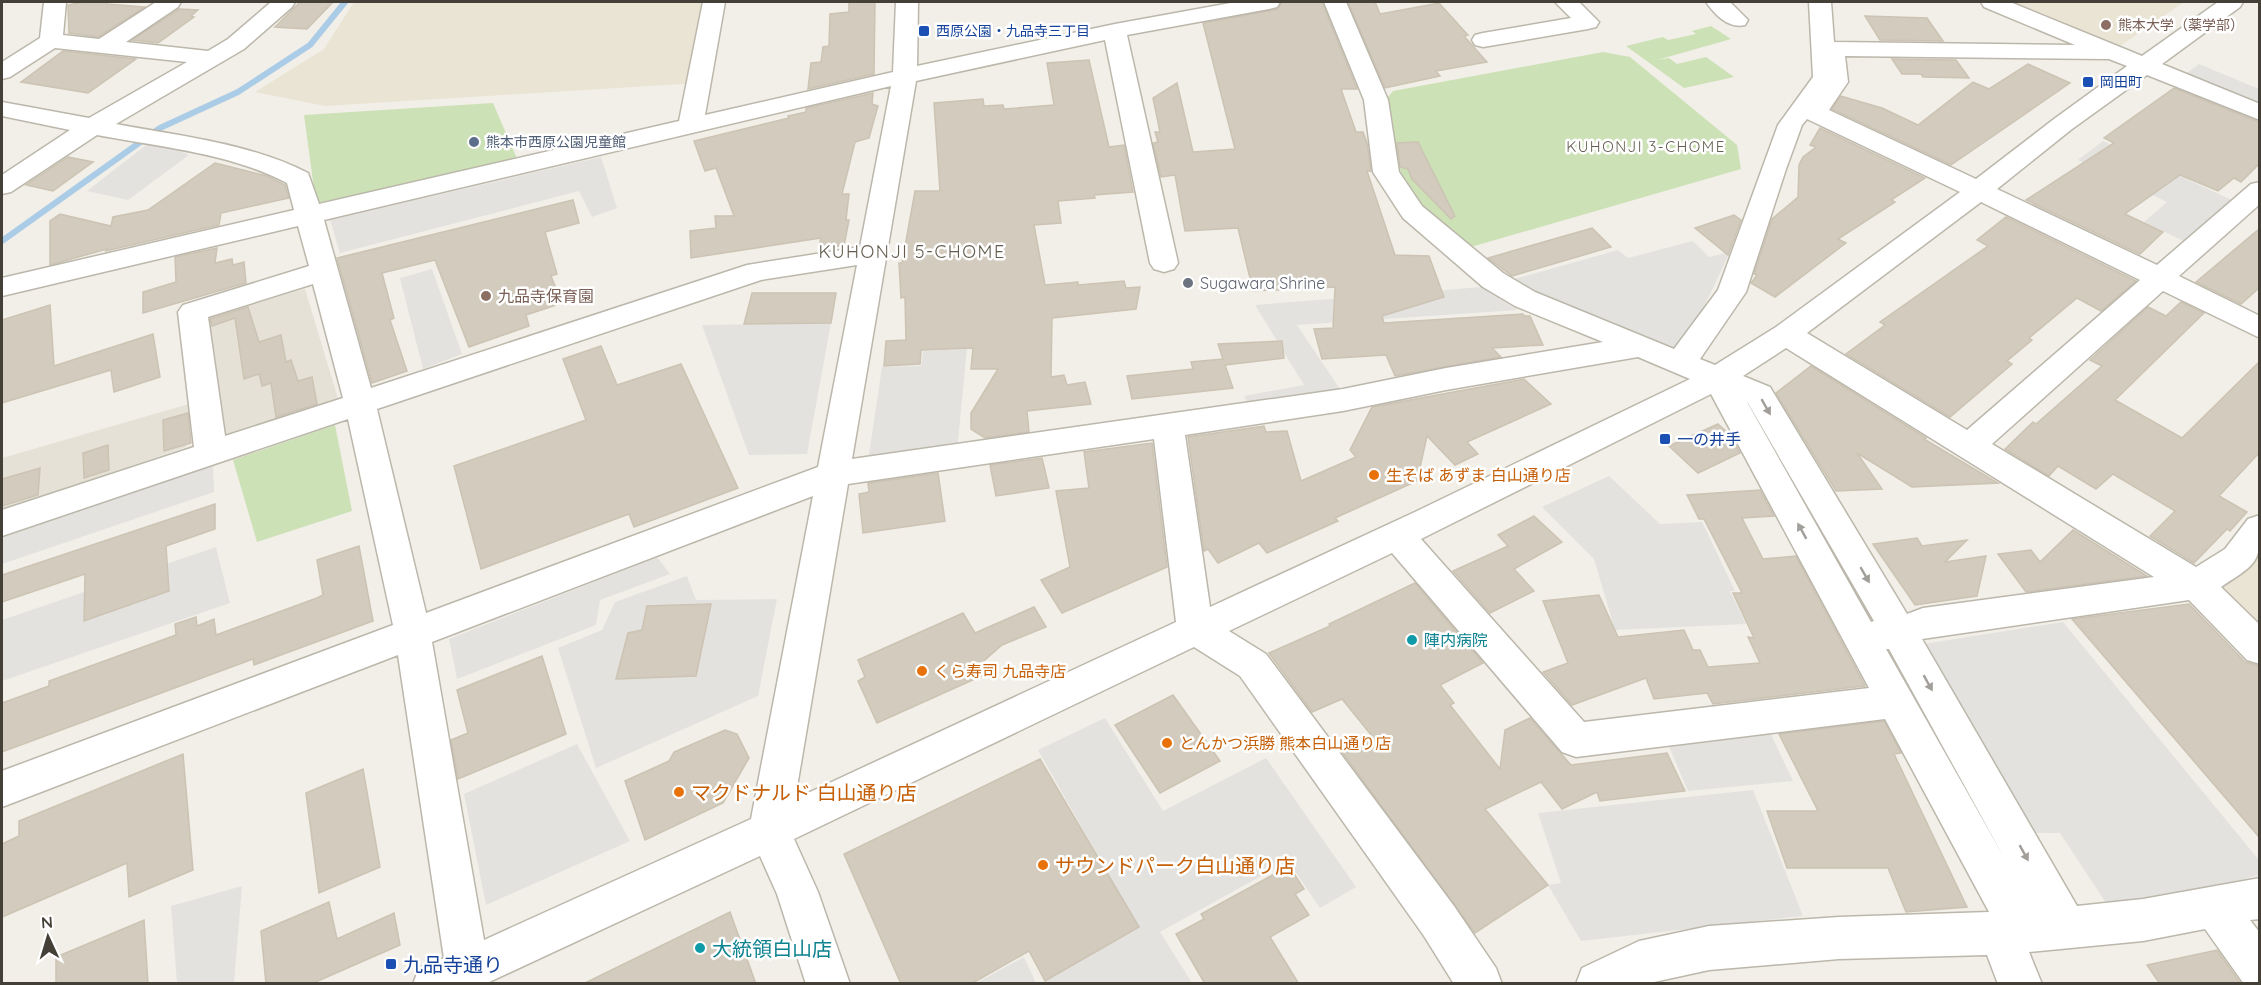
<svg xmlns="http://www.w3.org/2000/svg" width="2261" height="985" viewBox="0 0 2261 985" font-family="Quicksand,'Noto Sans JP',sans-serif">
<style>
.residential{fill:#e5e1d6}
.education{fill:#e9e4d3}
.green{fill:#cce1b5}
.parking{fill:#e3e2df}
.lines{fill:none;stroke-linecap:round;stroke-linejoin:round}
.stream-far1{stroke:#abcce7;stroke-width:6}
.stream{stroke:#abcce7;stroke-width:8}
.building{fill:#d2cbbe;stroke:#ccc3b3;stroke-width:1.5}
.minor-casing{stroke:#bcb7ab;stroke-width:3}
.minor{fill:#fff;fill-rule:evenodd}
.oneway{fill:#a29f9b}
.education-dot{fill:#8d6e63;stroke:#fff;stroke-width:2}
.transit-dot{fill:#1a4fb4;stroke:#fff;stroke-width:2}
.service-dot{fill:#5c6f8a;stroke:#fff;stroke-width:2}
.worship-dot{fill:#6b7280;stroke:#fff;stroke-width:2}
.food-dot{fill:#e8710a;stroke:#fff;stroke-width:2}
.culture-dot{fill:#0f9aa8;stroke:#fff;stroke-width:2}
.labels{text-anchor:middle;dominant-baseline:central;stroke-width:5;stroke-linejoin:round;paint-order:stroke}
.far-education-label{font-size:14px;fill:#785e54;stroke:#fff;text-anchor:start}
.far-transit-label{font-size:14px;fill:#164399;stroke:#fff;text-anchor:start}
.far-service-label{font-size:14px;fill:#4e5e75;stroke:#fff;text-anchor:start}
.far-neighbourhood-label{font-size:15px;letter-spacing:1.5px;fill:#655e50;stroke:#fff}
.worship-label{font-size:16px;fill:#5b616d;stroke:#fff;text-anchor:start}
.education-label{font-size:16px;fill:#785e54;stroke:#fff;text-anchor:start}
.transit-label{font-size:16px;fill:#164399;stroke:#fff;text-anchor:start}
.food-label{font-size:16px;fill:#c56008;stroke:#fff;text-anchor:start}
.culture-label{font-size:16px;fill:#0d838f;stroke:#fff;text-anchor:start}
.neighbourhood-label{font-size:18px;letter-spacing:1.5px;fill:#655e50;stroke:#fff}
.near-food-label{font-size:20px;fill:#c56008;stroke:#fff;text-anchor:start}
.near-culture-label{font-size:20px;fill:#0d838f;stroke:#fff;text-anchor:start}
.near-transit-label{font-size:20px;fill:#164399;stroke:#fff;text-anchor:start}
</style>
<rect width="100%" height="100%" fill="#f2efe8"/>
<g class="residential">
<path d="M 305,289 L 339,402 L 226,438 L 209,316 Z"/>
<path d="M 189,404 L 186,447 L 2,510 L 2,458 Z"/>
</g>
<g class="education">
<path d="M 354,2 L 706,2 L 698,83 L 325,106 L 255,92 L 324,49 Z"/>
<path d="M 2006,2 L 2184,2 L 2117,48 Z"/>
<path d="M 2259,513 L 2259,649 L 2196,585 Z"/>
</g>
<g class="green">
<path d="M 1711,26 L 1731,39 L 1657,60 L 1669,58 L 1677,64 L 1706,57 L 1734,77 L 1684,88 L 1626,46 L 1663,37 L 1668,40 L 1696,34 L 1692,31 Z"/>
<path d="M 1603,52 L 1630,57 L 1737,145 L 1741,169 L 1464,249 L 1424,211 L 1404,182 L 1381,105 L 1393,91 Z"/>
<path d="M 493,103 L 518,161 L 316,203 L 304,115 Z"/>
<path d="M 335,425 L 352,511 L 257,542 L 233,460 Z"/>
</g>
<g class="parking">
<path d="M 2199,64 L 2259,89 L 2259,107 L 2183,76 Z"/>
<path d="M 154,139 L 189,155 L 128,200 L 87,191 Z"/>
<path d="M 2103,141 L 2234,201 L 2186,242 L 2144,222 L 2167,202 L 2078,160 Z"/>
<path d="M 601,157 L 617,208 L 592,217 L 579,191 L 340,253 L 330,220 Z"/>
<path d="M 1693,241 L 1709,257 L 1730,252 L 1681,355 L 1508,281 L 1618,250 L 1628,258 Z"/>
<path d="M 432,269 L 462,354 L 423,369 L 400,278 Z"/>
<path d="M 1482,287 L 1517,310 L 1297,325 L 1342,392 L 1250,408 L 1244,396 L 1304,385 L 1255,305 Z"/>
<path d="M 831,323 L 807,454 L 749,455 L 702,325 Z"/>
<path d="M 967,349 L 957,451 L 868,461 L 882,367 L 921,366 L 923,351 Z"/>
<path d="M 213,462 L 214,492 L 2,564 L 2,533 Z"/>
<path d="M 1609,476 L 1660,524 L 1702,522 L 1735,591 L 1730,591 L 1746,624 L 1615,630 L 1594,559 L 1542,507 Z"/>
<path d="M 216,547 L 230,603 L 2,681 L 2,620 Z"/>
<path d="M 657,557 L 670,574 L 600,600 L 596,625 L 457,679 L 449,639 Z"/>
<path d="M 687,576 L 696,600 L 777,599 L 758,696 L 596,768 L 558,648 L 602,630 L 615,602 Z"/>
<path d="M 2063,622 L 2259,860 L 2259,875 L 2114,915 L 2060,833 L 2028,833 L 1917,645 Z"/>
<path d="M 1105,718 L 1163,811 L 1266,758 L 1356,887 L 1320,908 L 1288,861 L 1160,932 L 1192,983 L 1046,983 L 1045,981 L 1138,927 L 1038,750 Z"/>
<path d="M 1767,726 L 1793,781 L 1688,791 L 1664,735 Z"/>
<path d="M 577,744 L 630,841 L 486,905 L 464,794 Z"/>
<path d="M 1753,790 L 1803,916 L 1581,941 L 1548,885 L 1561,883 L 1538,813 Z"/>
<path d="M 242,886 L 234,983 L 177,983 L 171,906 Z"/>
<path d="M 1024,957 L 1036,983 L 976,983 Z"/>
</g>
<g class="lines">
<path class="stream-far1" d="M 2,241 L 160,128 L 238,92 L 310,45 L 345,2"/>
<path class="stream" d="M 1749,406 L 1770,442"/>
</g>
<g class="building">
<path d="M 83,2 L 107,2 L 107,4 L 145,7 L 98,37 L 69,33 L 68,5 Z"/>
<path d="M 300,2 L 333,2 L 307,29 L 275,27 Z"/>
<path d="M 849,2 L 875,2 L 874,74 L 808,89 L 811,63 L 821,62 L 823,47 L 829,46 L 830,14 L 849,12 Z"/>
<path d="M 1282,2 L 1322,2 L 1357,89 L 1341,89 L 1356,132 L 1363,132 L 1367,143 L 1371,171 L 1367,171 L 1395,255 L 1429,256 L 1444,297 L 1382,316 L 1384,323 L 1523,314 L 1524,316 L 1530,316 L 1543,345 L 1492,348 L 1501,357 L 1395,376 L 1386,355 L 1322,359 L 1314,329 L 1333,328 L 1335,287 L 1253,291 L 1238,228 L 1185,231 L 1175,175 L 1161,177 L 1153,143 L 1158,142 L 1155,132 L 1160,132 L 1153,98 L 1177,83 L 1193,152 L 1235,149 L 1203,23 L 1278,9 Z"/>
<path d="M 1348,2 L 1375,2 L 1380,14 L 1439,3 L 1468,35 L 1464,36 L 1487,62 L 1436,71 L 1440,76 L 1385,88 Z"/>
<path d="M 179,9 L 198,10 L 191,16 L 194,17 L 158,43 L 132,40 Z"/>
<path d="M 1865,16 L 1927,18 L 1943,41 L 1880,40 Z"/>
<path d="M 63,51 L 136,59 L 88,93 L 21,82 Z"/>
<path d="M 1892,59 L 1956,60 L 1969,78 L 1923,77 L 1921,74 L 1902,74 Z"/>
<path d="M 1089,60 L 1109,147 L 1124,145 L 1133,192 L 1094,195 L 1095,198 L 1058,201 L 1061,223 L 1034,225 L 1045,285 L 1078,282 L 1078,285 L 1124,281 L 1126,288 L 1140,287 L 1136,309 L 1052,318 L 1051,377 L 1064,375 L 1067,385 L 1085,382 L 1091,404 L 1027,411 L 1029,432 L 985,438 L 971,429 L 971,413 L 998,369 L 971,369 L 973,348 L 921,350 L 920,364 L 884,366 L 886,341 L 906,340 L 905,297 L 901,298 L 899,263 L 902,263 L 915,191 L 940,191 L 934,103 L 983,99 L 984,106 L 1003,105 L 1004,109 L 1054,105 L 1047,63 Z"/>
<path d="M 2028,64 L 2070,83 L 1951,165 L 1832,109 L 1841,96 L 1882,108 L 1918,125 L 1973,82 L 1989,89 Z"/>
<path d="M 2174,88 L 2259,122 L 2259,164 L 2241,182 L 2234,178 L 2218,191 L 2180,175 L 2125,214 L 2163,232 L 2140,254 L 2026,200 L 2114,143 L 2104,138 Z"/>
<path d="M 873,93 L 872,104 L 878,106 L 869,138 L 855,142 L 842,194 L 849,194 L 846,220 L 849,220 L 844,246 L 819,246 L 821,238 L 691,258 L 690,231 L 716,228 L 715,216 L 734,216 L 716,168 L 705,171 L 694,141 L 789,118 L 788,116 L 806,112 L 806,108 Z"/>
<path d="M 1820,128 L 1925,178 L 1891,200 L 1895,202 L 1838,239 L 1846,243 L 1775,297 L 1751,283 L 1757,275 L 1754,274 L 1772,219 L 1798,197 L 1799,165 L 1803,157 L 1816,147 L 1810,145 Z"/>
<path d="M 1418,142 L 1455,216 L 1451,219 L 1412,179 L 1408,169 L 1400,167 L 1397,143 Z"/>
<path d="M 68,157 L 93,162 L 53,191 L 26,185 Z"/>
<path d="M 215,163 L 267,176 L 285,185 L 289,198 L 221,213 L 219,225 L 106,251 L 107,249 L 50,265 L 50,221 L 60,214 L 111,226 L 113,217 L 148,210 Z"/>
<path d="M 573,200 L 579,223 L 545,232 L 557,274 L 551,276 L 562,303 L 526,315 L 529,326 L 469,347 L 435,260 L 382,273 L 394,318 L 390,320 L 407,371 L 372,383 L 337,258 Z"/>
<path d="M 1734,215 L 1741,220 L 1728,255 L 1695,228 Z"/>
<path d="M 2006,217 L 2136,281 L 2101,311 L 2077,298 L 2029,338 L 2032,340 L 2007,361 L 2012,364 L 1950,417 L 1846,354 L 1885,325 L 1880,322 L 1988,246 L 1977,240 Z"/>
<path d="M 1592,228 L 1611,247 L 1512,276 L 1488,258 Z"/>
<path d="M 2259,229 L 2259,288 L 2241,304 L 2196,282 Z"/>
<path d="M 217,248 L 215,263 L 232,259 L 233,265 L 244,262 L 246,283 L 143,313 L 143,292 L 176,282 L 175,257 Z"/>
<path d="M 752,293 L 836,293 L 831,323 L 744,324 Z"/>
<path d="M 2181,302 L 2204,313 L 2115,400 L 2182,438 L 2259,362 L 2259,453 L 2219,496 L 2247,512 L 2230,531 L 2227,529 L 2194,563 L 2150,536 L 2175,511 L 2113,474 L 2096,489 L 2058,466 L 2049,476 L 2005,449 L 2033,422 L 2036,424 L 2102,366 L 2090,360 L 2148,307 L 2166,316 Z"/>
<path d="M 50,305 L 54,366 L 153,334 L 160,377 L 114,392 L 111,370 L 2,403 L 2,320 Z"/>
<path d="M 248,307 L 259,342 L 281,335 L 286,362 L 291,360 L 298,381 L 312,377 L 317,404 L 276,417 L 271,383 L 262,386 L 259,374 L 244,379 L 235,318 L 212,326 L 210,319 Z"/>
<path d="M 1282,341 L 1284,358 L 1225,365 L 1233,388 L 1132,399 L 1127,376 L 1193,369 L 1191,362 L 1223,359 L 1218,344 Z"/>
<path d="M 601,346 L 617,385 L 681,364 L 738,488 L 634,527 L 629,514 L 481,569 L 454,466 L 586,420 L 563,359 Z"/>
<path d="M 1811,366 L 1926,438 L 1924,439 L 1998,483 L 1912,487 L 1857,453 L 1882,489 L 1836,491 L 1776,393 Z"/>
<path d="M 1524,379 L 1551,404 L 1467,442 L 1478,454 L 1455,465 L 1427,436 L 1417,481 L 1335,518 L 1338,521 L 1267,553 L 1259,543 L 1218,563 L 1208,549 L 1204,551 L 1188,437 L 1264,426 L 1266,432 L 1287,431 L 1301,481 L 1356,457 L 1350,450 L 1372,407 Z"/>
<path d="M 188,413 L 191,443 L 164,451 L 163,420 Z"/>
<path d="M 1718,424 L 1730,435 L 1740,453 L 1698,473 L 1669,446 Z"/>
<path d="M 1152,443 L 1167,567 L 1062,613 L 1041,580 L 1070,567 L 1056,491 L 1089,488 L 1084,452 Z"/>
<path d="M 108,445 L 109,470 L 84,478 L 83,453 Z"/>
<path d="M 1042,458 L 1049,488 L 996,496 L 990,465 Z"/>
<path d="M 40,468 L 38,495 L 2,506 L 2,479 Z"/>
<path d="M 938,473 L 945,521 L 863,533 L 859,494 L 869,492 L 868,483 Z"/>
<path d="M 1760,490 L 1774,516 L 1742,518 L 1763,559 L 1796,556 L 1865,686 L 1713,704 L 1707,693 L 1654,699 L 1646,678 L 1572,705 L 1543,672 L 1568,663 L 1543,601 L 1599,595 L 1618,637 L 1684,630 L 1693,650 L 1700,650 L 1708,667 L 1760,663 L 1748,637 L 1754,638 L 1733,593 L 1742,593 L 1704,519 L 1699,519 L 1687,495 Z"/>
<path d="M 215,504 L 215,529 L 166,546 L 169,591 L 84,621 L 85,574 L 2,602 L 2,575 Z"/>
<path d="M 1534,516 L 1562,542 L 1514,569 L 1534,591 L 1490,613 L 1453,571 L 1508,546 L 1498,535 Z"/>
<path d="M 2073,530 L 2147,576 L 2026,592 L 1998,554 L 2031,550 L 2040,562 Z"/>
<path d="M 1917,538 L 1922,546 L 1967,540 L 1945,562 L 1986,556 L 1977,596 L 1915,605 L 1873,544 Z"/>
<path d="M 359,546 L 373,621 L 254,665 L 253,659 L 2,752 L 2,703 L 49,686 L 49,681 L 176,635 L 175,624 L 196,617 L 197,626 L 214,619 L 216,635 L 317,598 L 323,595 L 317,560 Z"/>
<path d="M 1415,583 L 1483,663 L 1440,685 L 1454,703 L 1450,705 L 1500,769 L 1505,730 L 1530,718 L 1571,765 L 1667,753 L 1685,791 L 1600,801 L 1597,792 L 1562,809 L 1541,782 L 1485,809 L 1548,885 L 1475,933 L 1342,752 L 1372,736 L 1342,699 L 1312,712 L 1269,653 L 1330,626 L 1329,624 Z"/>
<path d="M 711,604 L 696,676 L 616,679 L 628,633 L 642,630 L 647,606 Z"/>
<path d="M 2189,604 L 2245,662 L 2259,666 L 2259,837 L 2072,619 Z"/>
<path d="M 1034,607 L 1046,627 L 1002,645 L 978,666 L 984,675 L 877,723 L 858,681 L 865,677 L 858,660 L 963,613 L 975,633 Z"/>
<path d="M 542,656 L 566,734 L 458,779 L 451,740 L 468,733 L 457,690 Z"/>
<path d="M 1173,695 L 1220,761 L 1160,793 L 1115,725 Z"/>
<path d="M 1884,721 L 1901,753 L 1894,754 L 1967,907 L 1906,912 L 1888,868 L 1787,868 L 1767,811 L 1818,811 L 1779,734 Z"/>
<path d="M 725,730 L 737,734 L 749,758 L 723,803 L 645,840 L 625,781 L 669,761 L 674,752 Z"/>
<path d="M 183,754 L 193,870 L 129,897 L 127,863 L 2,917 L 2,844 L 19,836 L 19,821 Z"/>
<path d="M 1040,759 L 1139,927 L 1045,981 L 1029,951 L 971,984 L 901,984 L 844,854 Z"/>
<path d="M 363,769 L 380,867 L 319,893 L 306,793 Z"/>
<path d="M 1289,866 L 1304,889 L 1295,894 L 1309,915 L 1270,937 L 1299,984 L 1205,984 L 1176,934 L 1204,919 L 1201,914 Z"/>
<path d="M 329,902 L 337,939 L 394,913 L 400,945 L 311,984 L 266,984 L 261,931 Z"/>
<path d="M 730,912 L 756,984 L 583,984 Z"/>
<path d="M 144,920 L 148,984 L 56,984 L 56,957 Z"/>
<path d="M 2217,950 L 2241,984 L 2160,984 L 2147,965 Z"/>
</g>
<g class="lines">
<g class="minor-casing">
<g id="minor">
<path d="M 44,2 L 66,2 L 63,35 L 99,39 L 156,2 L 181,2 L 178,7 L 126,42 L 208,51 L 228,39 L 271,2 L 295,2 L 292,7 L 244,49 L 116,124 C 180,136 249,143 308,173 L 319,204 L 679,121 L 703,2 L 725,2 L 705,115 L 893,72 L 896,2 L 918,2 L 917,66 L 1115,24 L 1236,2 L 1280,2 L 1277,7 L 1269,9 L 1127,35 L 1178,263 L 1174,269 L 1164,272 L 1154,269 L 1150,263 L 1105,40 L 916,81 L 852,459 L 1343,389 L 1446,368 L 1603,342 L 1515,306 L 1483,287 L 1403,218 L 1373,172 L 1364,100 L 1324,2 L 1346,2 L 1388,100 L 1399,172 L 1422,206 L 1503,273 L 1535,292 L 1674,349 L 1718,290 L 1778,125 L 1813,77 L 1809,2 L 1831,2 L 1834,42 L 2075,45 L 1984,7 L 1981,2 L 2010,2 L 2142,56 L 2218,2 L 2243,2 L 2240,7 L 2162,64 L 2260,104 L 2260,120 L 2147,75 L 2072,129 L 1997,189 L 2157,265 L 2251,184 L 2260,182 L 2260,204 L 2179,276 L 2260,316 L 2260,338 L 2163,291 L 1992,444 L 2196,567 L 2225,549 L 2248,519 L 2260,515 C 2260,563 2261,561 2221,587 L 2260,625 L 2260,664 L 2247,660 L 2189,600 L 1922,639 L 2077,906 L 2143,899 L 2260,878 L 2260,919 L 2250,920 L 2260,933 L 2260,984 L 2244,984 L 2205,929 L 2143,941 L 2029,952 L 2042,984 L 1998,984 L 1987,955 L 1839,959 L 1709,970 L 1645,984 L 1576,984 L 1582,968 L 1639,941 L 1709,926 L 1839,917 L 1989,912 L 1885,719 L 1576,757 L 1562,752 L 1392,553 L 1229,631 L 1266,654 L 1454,906 L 1496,968 L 1502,984 L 1454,984 L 1424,936 L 1240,676 L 1194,647 L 794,839 L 818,892 L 850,984 L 806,984 L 777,894 L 760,856 L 485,984 L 413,984 L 419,968 L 444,958 L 398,655 L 2,807 L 2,771 L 393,625 L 348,419 L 2,536 L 2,510 L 194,447 L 178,312 L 183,305 L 309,266 L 298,226 L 2,296 L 2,278 L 294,210 L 287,183 C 230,153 160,147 97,135 L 11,192 L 2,194 L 2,175 L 70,130 L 2,116 L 2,102 L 89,118 L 187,62 L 55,48 L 10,77 L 2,79 L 2,62 L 40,38 ZM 1845,56 L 2109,59 L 2127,66 L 2054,119 L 1976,179 L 1829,110 L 1848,82 ZM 891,86 L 860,247 L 747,265 L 371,388 L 324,220 ZM 1807,119 L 1960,192 L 1776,327 L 1715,365 L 1700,359 L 1746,292 L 1786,169 L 1802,125 ZM 1981,202 L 2140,280 L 1967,430 L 1807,333 ZM 857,265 L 818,467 L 426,613 L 377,409 L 761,280 ZM 313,284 L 343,398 L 225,436 L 208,317 ZM 1786,348 L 2154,577 L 1923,608 L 1907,614 L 1770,387 L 1743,376 ZM 1638,357 L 1690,379 L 1417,511 L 1210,607 L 1185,435 L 1343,411 L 1446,390 ZM 1711,394 L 1869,688 L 1584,722 L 1421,539 ZM 1747,402 L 1748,403 L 1874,621 L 1871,622 ZM 1154,439 L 1176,622 L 795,799 L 848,484 ZM 813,496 L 751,819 L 484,940 L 432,642 ZM 1886,649 L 1889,649 L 2005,859 Z"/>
<path d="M 1555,2 L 1579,2 L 1599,22 L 1596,27 L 1588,29 L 1483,47 L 1475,45 L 1472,40 L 1475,35 L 1483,33 L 1571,18 Z"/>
<path d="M 1706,2 L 1730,2 L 1748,20 L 1745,25 C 1729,29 1715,15 1706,2 Z"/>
</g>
</g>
<use href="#minor" class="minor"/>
</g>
<defs><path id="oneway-solid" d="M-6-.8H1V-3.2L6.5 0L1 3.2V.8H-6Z" transform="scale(1.5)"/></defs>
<g class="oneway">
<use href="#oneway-solid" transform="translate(1766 407) rotate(60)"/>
<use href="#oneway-solid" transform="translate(1802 531) rotate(-119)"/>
<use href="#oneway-solid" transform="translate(1865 575) rotate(60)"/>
<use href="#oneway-solid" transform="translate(1928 683) rotate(61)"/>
<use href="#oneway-solid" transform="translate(2024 853) rotate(61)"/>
</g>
<g class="education-dot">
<circle cx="2106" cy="25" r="6"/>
<circle cx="486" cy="296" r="6"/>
</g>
<g class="transit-dot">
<rect x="918" y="25" width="12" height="12" rx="3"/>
<rect x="2082" y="76" width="12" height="12" rx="3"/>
<rect x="1659" y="433" width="12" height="12" rx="3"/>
<rect x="385" y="958" width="12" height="12" rx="3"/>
</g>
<circle class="service-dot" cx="474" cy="142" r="6"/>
<circle class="worship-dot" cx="1188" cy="283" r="6"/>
<g class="food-dot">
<circle cx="1374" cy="475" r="6"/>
<circle cx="922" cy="671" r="6"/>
<circle cx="1167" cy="743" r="6"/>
<circle cx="679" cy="792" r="6"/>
<circle cx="1043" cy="865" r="6"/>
</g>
<g class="culture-dot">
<circle cx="1412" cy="640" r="6"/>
<circle cx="700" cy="948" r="6"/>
</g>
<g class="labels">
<g class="far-education-label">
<text x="2118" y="25">熊本大学（薬学部）</text>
</g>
<g class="far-transit-label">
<text x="936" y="31">西原公園・九品寺三丁目</text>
<text x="2100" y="82">岡田町</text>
</g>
<g class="far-service-label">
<text x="486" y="142">熊本市西原公園児童館</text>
</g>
<g class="far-neighbourhood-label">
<text x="1646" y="146">KUHONJI 3-CHOME</text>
</g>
<g class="worship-label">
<text x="1200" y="283">Sugawara Shrine</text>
</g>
<g class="education-label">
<text x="498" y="296">九品寺保育園</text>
</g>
<g class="transit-label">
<text x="1677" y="439">一の井手</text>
</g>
<g class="food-label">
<text x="1386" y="475">生そば あずま 白山通り店</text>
<text x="934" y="671">くら寿司 九品寺店</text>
<text x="1179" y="743">とんかつ浜勝 熊本白山通り店</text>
</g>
<g class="culture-label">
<text x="1424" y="640">陣内病院</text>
</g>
<g class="neighbourhood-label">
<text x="912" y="251">KUHONJI 5-CHOME</text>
</g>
<g class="near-food-label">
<text x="691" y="792">マクドナルド 白山通り店</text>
<text x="1055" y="865">サウンドパーク白山通り店</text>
</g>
<g class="near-culture-label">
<text x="712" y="948">大統領白山店</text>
</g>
<g class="near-transit-label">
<text x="403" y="964">九品寺通り</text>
</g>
</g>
<rect width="2261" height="985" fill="none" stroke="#443f37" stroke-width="6"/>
<g transform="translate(48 937) rotate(356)" stroke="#ffffff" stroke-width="4.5" paint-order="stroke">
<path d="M0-4.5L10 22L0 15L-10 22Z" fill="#443f37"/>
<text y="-9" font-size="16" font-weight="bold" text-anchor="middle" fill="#443f37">N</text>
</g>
</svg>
